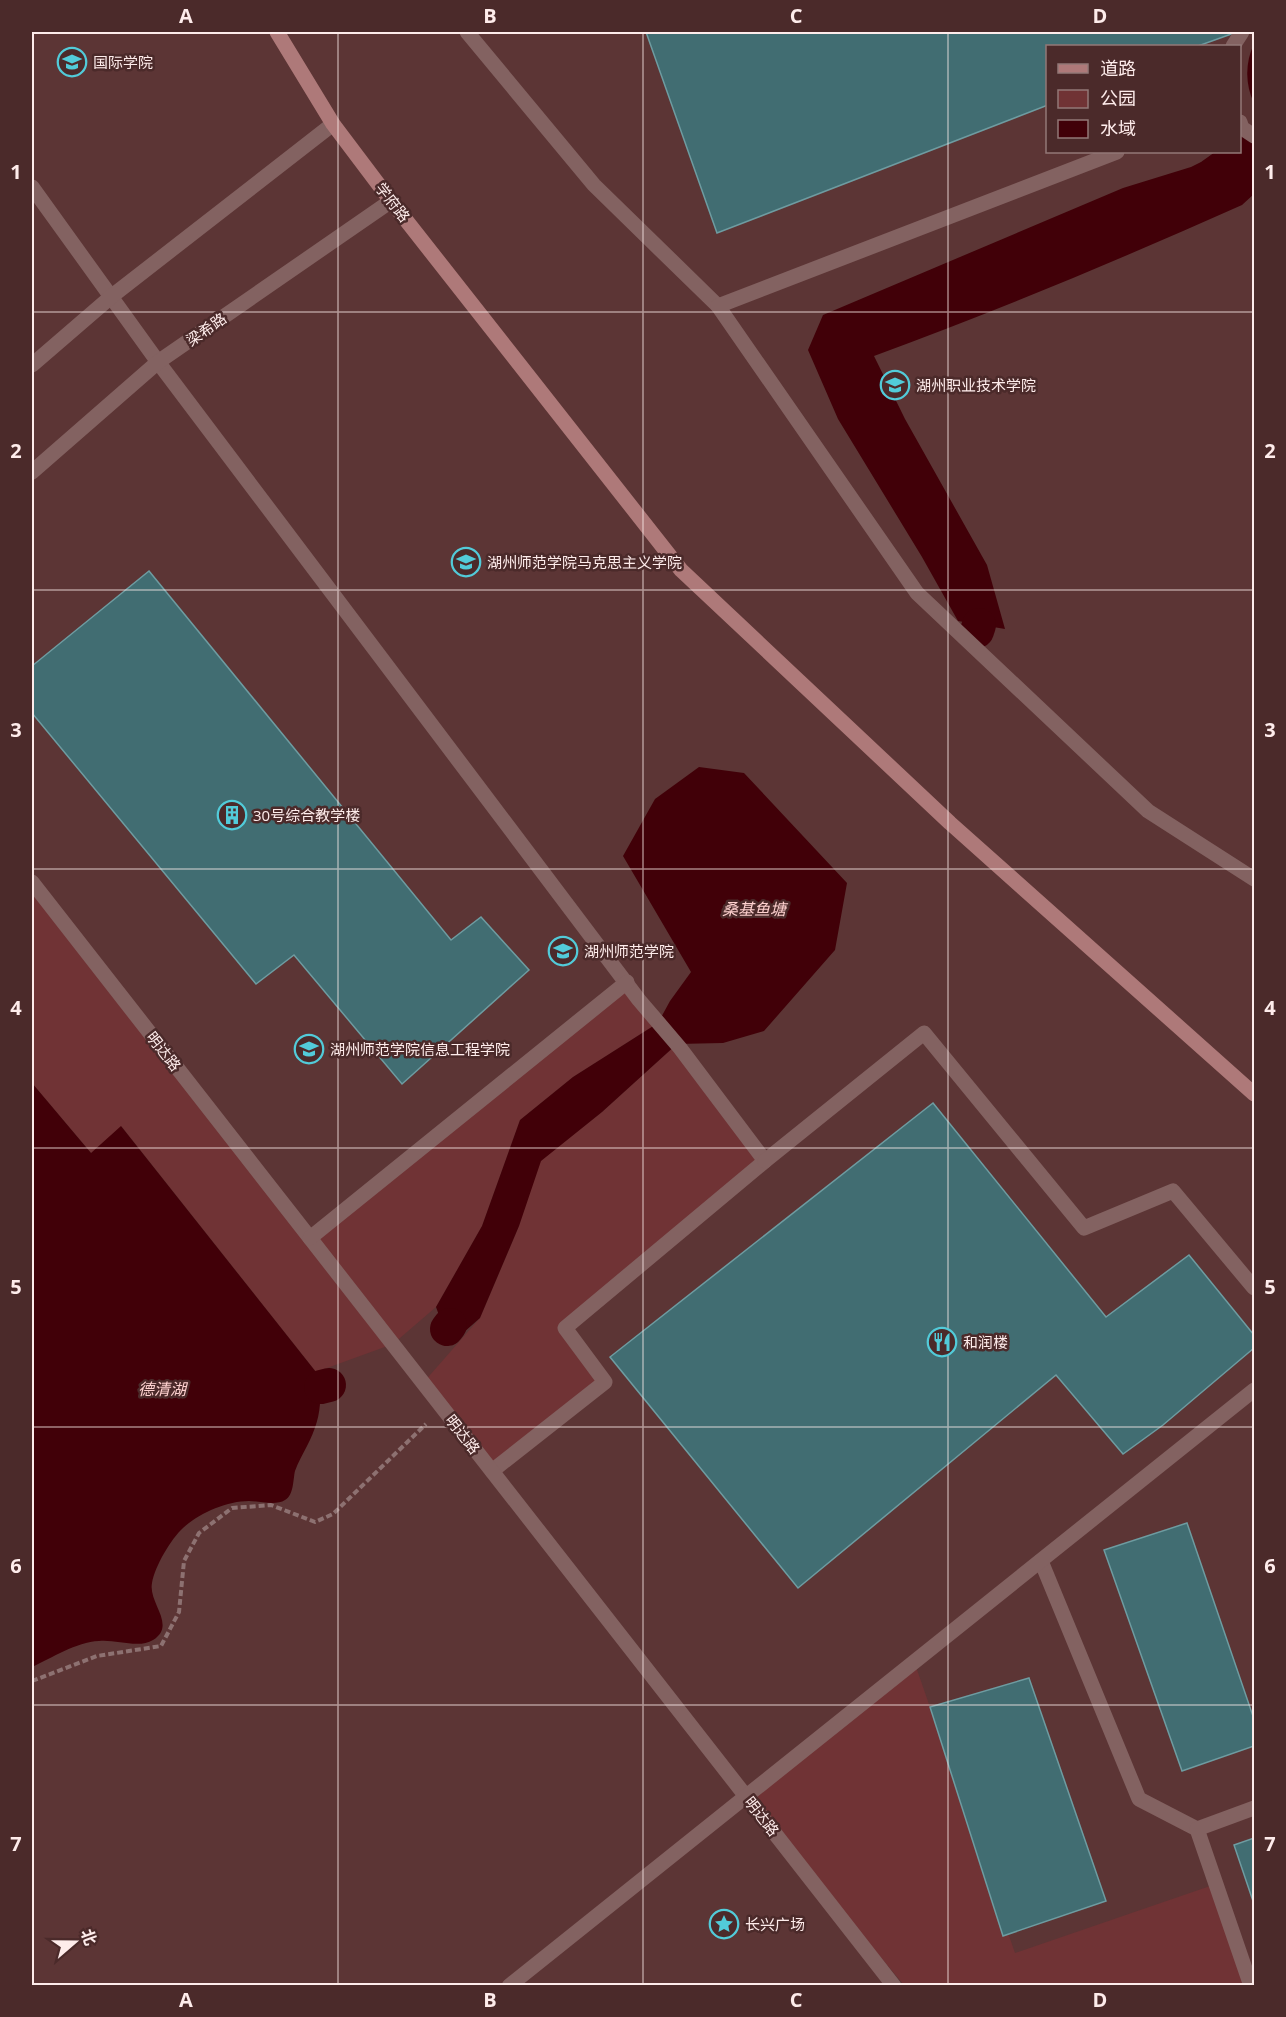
<svg xmlns="http://www.w3.org/2000/svg" width="1286" height="2017" viewBox="0 0 1286 2017" font-family="'Open Sans','Noto Sans SC',sans-serif">
<style>
.built{fill:#5c3535;fill-rule:evenodd}
.green{fill:#703335}
.water{fill:#410008}
.lines{fill:none;stroke-linecap:round;stroke-linejoin:round}
.canal{stroke:#410008;stroke-width:34}
.building{fill:#416d72;stroke:#6e9ca1;stroke-width:1.5}
.path{stroke:#8d7171;stroke-width:4;stroke-dasharray:6 3;stroke-linecap:butt}
.street{stroke:#836261;stroke-width:15}
.secondary{stroke:#ae7979;stroke-width:15}
.grid{fill:none;stroke:#feeceb;stroke-width:1.5;stroke-opacity:0.55}
.labels{text-anchor:middle;dominant-baseline:central;stroke-width:5;stroke-linejoin:round;paint-order:stroke}
.poi-label{font-size:15px;fill:#feeceb;stroke:#4b2a2a;text-anchor:start}
.street-label{font-size:15px;fill:#feeceb;stroke:#4b2a2a}
.water-label{font-size:16px;font-style:italic;fill:#fed1cf;stroke:#4b2a2a}
.neatline{fill:none;stroke:#feeceb;stroke-width:2}
.grid-label{font-size:20px;text-anchor:middle;font-weight:bold;fill:#feeceb}
</style>
<rect width="100%" height="100%" fill="#4b2a2a"/>
<path class="built" d="M 32,32 L 1254,32 L 1254,1985 L 32,1986 ZM 1048,46 L 1240,46 L 1240,152 L 1048,152 Z"/>
<g class="green">
<path d="M 32,882 L 310,1238 L 627,982 L 658,1023 L 573,1077 L 520,1120 L 482,1226 L 436,1307 L 393,1344 L 316,1372 L 122,1127 L 92,1154 L 32,1083 Z"/>
<path d="M 677,1044 L 765,1161 L 565,1328 L 605,1382 L 492,1471 L 423,1383 L 480,1318 L 519,1226 L 540,1161 L 602,1112 Z"/>
<path d="M 914,1661 L 1015,1953 L 1216,1884 L 1251,1985 L 904,1985 L 746,1796 Z"/>
</g>
<g class="water">
<path d="M 1254,44 L 1254,103 C 1245,85 1245,62 1254,44 Z"/>
<path d="M 1254,128 L 1254,194 L 1242,205 C 1121,259 999,310 874,356 L 905,419 L 987,565 L 1005,629 L 958,621 L 922,557 L 838,419 L 808,350 L 823,315 L 1123,188 L 1191,167 L 1201,162 L 1215,152 L 1240,152 L 1240,136 Z"/>
<path d="M 699,767 L 744,773 L 847,883 L 835,950 L 764,1031 L 723,1043 L 677,1044 L 602,1112 L 541,1161 L 519,1226 L 480,1318 L 463,1333 L 440,1318 L 436,1307 L 482,1226 L 520,1120 L 573,1077 L 658,1023 L 670,1001 L 691,972 L 623,856 L 655,799 Z"/>
<path d="M 32,1083 L 91,1153 L 121,1126 L 316,1372 C 324,1399 320,1421 307,1446 C 303,1454 298,1462 295,1471 C 293,1479 294,1495 285,1500 C 276,1506 259,1501 249,1501 C 227,1501 199,1513 183,1528 C 171,1539 155,1566 152,1583 C 148,1603 177,1625 153,1640 C 139,1649 115,1639 99,1641 C 76,1642 52,1658 32,1667 Z"/>
</g>
<g class="lines">
<g class="canal">
<path d="M 977,631 L 979,625"/>
<path d="M 447,1329 L 450,1325"/>
<path d="M 321,1387 L 329,1385"/>
</g>
</g>
<g class="building">
<path d="M 646,32 L 1237,32 L 1198,46 L 1048,46 L 1048,105 L 717,233 Z"/>
<path d="M 149,571 L 451,940 L 481,917 L 529,970 L 402,1084 L 294,955 L 256,984 L 32,713 L 32,666 Z"/>
<path d="M 933,1103 L 1106,1317 L 1189,1255 L 1254,1335 L 1254,1348 L 1163,1425 L 1123,1454 L 1056,1375 L 798,1588 L 610,1357 Z"/>
<path d="M 1187,1523 L 1254,1719 L 1254,1746 L 1182,1771 L 1104,1550 Z"/>
<path d="M 1029,1678 L 1106,1901 L 1003,1936 L 930,1707 Z"/>
<path d="M 1254,1838 L 1254,1904 L 1234,1845 Z"/>
</g>
<g class="lines">
<path class="path" d="M 32,1681 L 97,1656 L 161,1646 L 179,1612 L 184,1561 L 199,1533 L 232,1508 L 271,1505 L 315,1522 L 333,1514 L 426,1424"/>
<g class="street">
<path d="M 467,32 L 594,185 L 718,306 L 917,593 L 1148,811 L 1254,879"/>
<path d="M 1233,46 L 1242,32"/>
<path d="M 1240,122 L 1242,128 L 1254,136"/>
<path d="M 32,187 L 158,362 L 639,1000 L 680,1048 L 765,1161 L 565,1328 L 605,1382 L 492,1471"/>
<path d="M 718,306 L 1117,152"/>
<path d="M 32,365 L 112,296 L 333,124"/>
<path d="M 32,472 L 158,362 L 391,201"/>
<path d="M 32,882 L 894,1986"/>
<path d="M 765,1161 L 924,1033 L 1084,1228 L 1173,1191 L 1254,1288"/>
<path d="M 310,1238 L 627,982"/>
<path d="M 1041,1561 L 1139,1799 L 1197,1829"/>
<path d="M 509,1986 L 1254,1390"/>
<path d="M 1251,1986 L 1197,1829 L 1254,1808"/>
</g>
<path class="secondary" d="M 277,32 L 333,124 L 391,201 L 681,570 L 950,823 L 1254,1094"/>
</g>
<path class="grid" d="M 338,32 L 338,1986M 643,32 L 643,1986M 948,32 L 948,1986M 32,312 L 1254,312M 32,590 L 1254,590M 32,869 L 1254,869M 32,1148 L 1254,1148M 32,1427 L 1254,1427M 32,1705 L 1254,1705"/>
<defs>
<g id="university-ring" transform="scale(1.5)"><circle r="9.5" fill="#4b2a2a" stroke="#52cbd9" stroke-width="1.5"/><path d="M0-5L7-2L0 1L-7-2ZM-4 1L0 2.5L4 1V4Q0 6-4 4Z" fill="#52cbd9"/></g>
<g id="building-ring" transform="scale(1.5)"><circle r="9.5" fill="#4b2a2a" stroke="#52cbd9" stroke-width="1.5"/><path d="M-4-6H4V6H1V3H-1V6H-4ZM-2.5-4.3h1.7v1.8h-1.7ZM.8-4.3h1.7v1.8H.8ZM-2.5-1h1.7V.8h-1.7ZM.8-1h1.7V.8H.8Z" fill="#52cbd9"/></g>
<g id="restaurant-ring" transform="scale(1.5)"><circle r="9.5" fill="#4b2a2a" stroke="#52cbd9" stroke-width="1.5"/><path d="M-5-6h1v4h1v-4h1v4h1v-4h1v5L-1.5 .5V6h-2V.5L-5-1ZM5-6V6H3V1.5H1.5Q1.5-4 5-6Z" fill="#52cbd9"/></g>
<g id="sight-ring" transform="scale(1.5)"><circle r="9.5" fill="#4b2a2a" stroke="#52cbd9" stroke-width="1.5"/><path d="M0-6L1.8-2.2L6-1.7L2.9 1.2L3.7 5.4L0 3.3L-3.7 5.4L-2.9 1.2L-6-1.7L-1.8-2.2Z" fill="#52cbd9"/></g>
</defs>
<g fill-rule="evenodd">
<use href="#university-ring" x="72" y="62"/>
<use href="#university-ring" x="895" y="385"/>
<use href="#university-ring" x="466" y="562"/>
<use href="#building-ring" x="232" y="815"/>
<use href="#university-ring" x="563" y="951"/>
<use href="#university-ring" x="309" y="1049"/>
<use href="#restaurant-ring" x="942" y="1342"/>
<use href="#sight-ring" x="724" y="1924"/>
</g>
<g class="labels">
<g class="poi-label">
<text x="93" y="62">国际学院</text>
<text x="916" y="385">湖州职业技术学院</text>
<text x="487" y="562">湖州师范学院马克思主义学院</text>
<text x="253" y="815">30号综合教学楼</text>
<text x="584" y="951">湖州师范学院</text>
<text x="330" y="1049">湖州师范学院信息工程学院</text>
<text x="963" y="1342">和润楼</text>
<text x="745" y="1924">长兴广场</text>
</g>
<g class="street-label">
<text transform="translate(393 202) rotate(52)">学府路</text>
<text transform="translate(206 329) rotate(-35)">梁希路</text>
<text transform="translate(164 1051) rotate(52)">明达路</text>
<text transform="translate(463 1434) rotate(52)">明达路</text>
<text transform="translate(762 1816) rotate(52)">明达路</text>
</g>
<g class="water-label">
<text x="754" y="909">桑基鱼塘</text>
<text x="162" y="1389">德清湖</text>
</g>
</g>
<rect width="1286" height="2017" fill="none" stroke="#4b2a2a" stroke-width="66"/>
<rect x="1046" y="45" width="195" height="108" fill="#4b2a2a" stroke="#937877" stroke-width="1.5"/>
<rect x="1058" y="64" width="30" height="9" fill="#ae7979" stroke="#937877" stroke-width="1.5"/>
<text x="1100" y="75" font-size="18" fill="#feeceb">道路</text>
<rect x="1058" y="90" width="30" height="18" fill="#703335" stroke="#937877" stroke-width="1.5"/>
<text x="1100" y="105" font-size="18" fill="#feeceb">公园</text>
<rect x="1058" y="120" width="30" height="18" fill="#410008" stroke="#937877" stroke-width="1.5"/>
<text x="1100" y="135" font-size="18" fill="#feeceb">水域</text>
<g transform="translate(75 1942) rotate(70)" stroke="#4b2a2a" stroke-width="4.5" paint-order="stroke">
<path d="M0-4.5L10 22L0 15L-10 22Z" fill="#feeceb"/>
<text y="-9" font-size="16" font-weight="bold" text-anchor="middle" fill="#feeceb">北</text>
</g>
<rect x="33" y="33" width="1220" height="1951" class="neatline"/>
<g class="grid-label">
<text x="186" y="23">A</text>
<text x="490" y="23">B</text>
<text x="796" y="23">C</text>
<text x="1100" y="23">D</text>
<text x="16" y="179">1</text>
<text x="1270" y="179">1</text>
<text x="16" y="458">2</text>
<text x="1270" y="458">2</text>
<text x="16" y="737">3</text>
<text x="1270" y="737">3</text>
<text x="16" y="1015">4</text>
<text x="1270" y="1015">4</text>
<text x="16" y="1294">5</text>
<text x="1270" y="1294">5</text>
<text x="16" y="1573">6</text>
<text x="1270" y="1573">6</text>
<text x="16" y="1851">7</text>
<text x="1270" y="1851">7</text>
<text x="186" y="2007">A</text>
<text x="490" y="2007">B</text>
<text x="796" y="2007">C</text>
<text x="1100" y="2007">D</text>
</g>
</svg>
